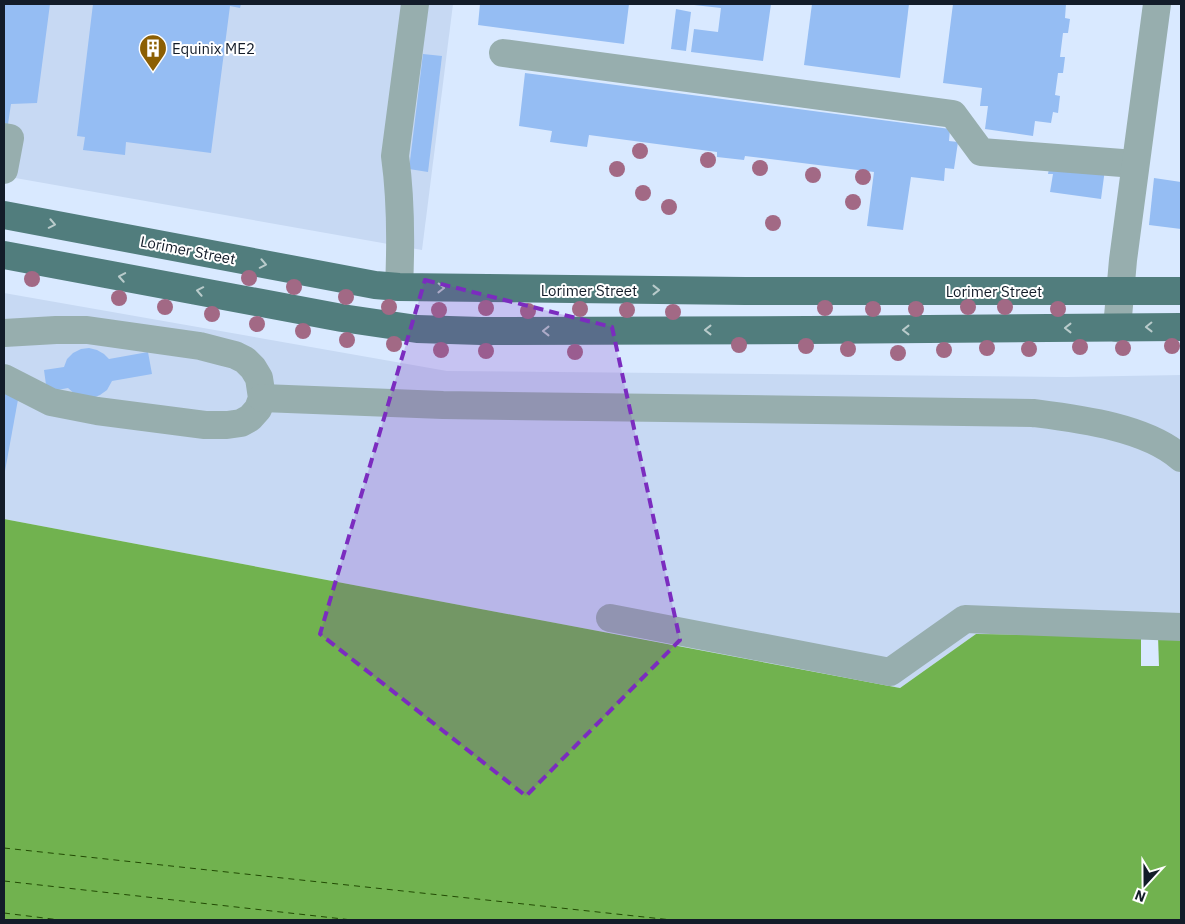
<svg xmlns="http://www.w3.org/2000/svg" width="1185" height="924" viewBox="0 0 1185 924" font-family="'IBM Plex Sans',sans-serif">
<style>
.built{fill:#c7d9f3}
.water{fill:#71b24f}
.pier{fill:#d9e9ff}
.lines{fill:none;stroke-linecap:round;stroke-linejoin:round}
.ferry{stroke:#224b03;stroke-width:1;stroke-dasharray:6 5;stroke-linecap:butt}
.building{fill:#95bdf3}
.minor{stroke:#97aeae;stroke-width:28}
.major{stroke:#517d7d;stroke-width:28}
.tree{fill:#a26985}
.oneway{stroke:#b9cbcb}
.marked{fill:#7b2cbf;fill-opacity:0.2;stroke:#7b2cbf;stroke-width:4;stroke-dasharray:10 6;stroke-linejoin:round}
.labels{text-anchor:middle;dominant-baseline:central;stroke-width:4;stroke-linejoin:round;paint-order:stroke}
.poi-label{font-size:15px;fill:#131c29;stroke:#fff;text-anchor:start}
.street-label{font-size:15px;fill:#131c29;stroke:#fff}
</style>
<rect width="100%" height="100%" fill="#d9e9ff"/>
<g class="built">
<path d="M 4,4 L 453,4 L 422,250 L 4,176 Z"/>
<path d="M 4,293 L 447,371 L 1066,377 L 1181,375 L 1181,637 L 976,634 L 900,688 L 4,519 Z"/>
</g>
<path class="water" d="M 4,519 L 900,688 L 976,634 L 1181,637 L 1181,920 L 4,920 Z"/>
<path class="pier" d="M 1158,636 L 1159,666 L 1141,666 L 1141,637 Z"/>
<g class="lines">
<g class="ferry">
<path d="M 4,848 L 672,920"/>
<path d="M 4,881 L 352,920"/>
<path d="M 4,913 L 60,920"/>
</g>
</g>
<g class="building">
<path d="M 4,4 L 50,4 L 37,103 L 11,104 L 8,124 L 4,123 Z"/>
<path d="M 93,4 L 241,4 L 240,8 L 230,6 L 211,153 L 126,142 L 125,155 L 83,150 L 85,137 L 77,136 Z"/>
<path d="M 480,4 L 629,4 L 624,44 L 478,25 Z"/>
<path d="M 694,4 L 771,4 L 763,61 L 691,52 L 694,29 L 718,32 L 721,8 L 694,5 Z"/>
<path d="M 812,4 L 909,4 L 900,78 L 804,65 Z"/>
<path d="M 953,4 L 1066,4 L 1065,18 L 1070,19 L 1068,33 L 1063,33 L 1060,57 L 1065,57 L 1063,73 L 1058,73 L 1055,95 L 1060,96 L 1058,113 L 1053,112 L 1051,123 L 1035,121 L 1033,136 L 985,129 L 988,106 L 980,106 L 982,88 L 943,83 Z"/>
<path d="M 676,9 L 691,12 L 686,51 L 671,49 Z"/>
<path d="M 423,54 L 442,56 L 428,172 L 409,169 Z"/>
<path d="M 525,73 L 950,129 L 949,141 L 958,142 L 954,169 L 945,168 L 944,181 L 911,177 L 903,230 L 867,226 L 874,172 L 745,156 L 744,160 L 717,157 L 717,152 L 589,135 L 587,147 L 550,142 L 552,131 L 519,126 Z"/>
<path d="M 1050,163 L 1105,169 L 1101,199 L 1050,192 L 1053,174 L 1048,174 Z"/>
<path d="M 1154,178 L 1181,182 L 1181,229 L 1149,225 Z"/>
<path d="M 89,348 L 97,350 L 104,354 L 109,359 L 148,352 L 152,374 L 112,381 L 107,390 L 100,395 L 93,398 L 76,395 L 68,388 L 47,392 L 44,370 L 64,367 L 67,359 L 73,353 L 81,349 Z"/>
<path d="M 4,380 L 21,383 L 5,471 L 4,471 Z"/>
</g>
<g class="lines">
<g class="minor">
<path d="M 503,53 L 953,114 L 981,152 L 1135,164"/>
<path d="M 4,137 L 10,138 L 4,170"/>
<path d="M 399,287 C 401,244 401,199 395,156 L 415,4"/>
<path d="M 1117,328 L 1123,260 L 1157,4"/>
<path d="M 4,333 L 56,330 L 87,330 L 200,346 L 223,352 L 235,355 L 245,360 L 253,368 L 259,378 L 262,398 L 258,409 L 250,418 L 241,423 L 227,425 L 205,425 L 97,411 L 51,402 L 4,378"/>
<path d="M 262,398 L 443,405 L 1033,413 C 1079,419 1146,427 1181,458"/>
<path d="M 610,618 L 890,672 L 965,619 L 1181,627"/>
</g>
<g class="major">
<path d="M 4,215 L 375,285 L 399,287 L 745,291 L 1181,291"/>
<path d="M 4,255 L 342,318 L 417,329 L 481,331 L 808,330 L 1181,327"/>
</g>
</g>
<g class="tree">
<circle cx="640" cy="151" r="8"/>
<circle cx="708" cy="160" r="8"/>
<circle cx="760" cy="168" r="8"/>
<circle cx="617" cy="169" r="8"/>
<circle cx="813" cy="175" r="8"/>
<circle cx="863" cy="177" r="8"/>
<circle cx="643" cy="193" r="8"/>
<circle cx="853" cy="202" r="8"/>
<circle cx="669" cy="207" r="8"/>
<circle cx="773" cy="223" r="8"/>
<circle cx="249" cy="278" r="8"/>
<circle cx="32" cy="279" r="8"/>
<circle cx="294" cy="287" r="8"/>
<circle cx="346" cy="297" r="8"/>
<circle cx="119" cy="298" r="8"/>
<circle cx="165" cy="307" r="8"/>
<circle cx="389" cy="307" r="8"/>
<circle cx="968" cy="307" r="8"/>
<circle cx="1005" cy="307" r="8"/>
<circle cx="486" cy="308" r="8"/>
<circle cx="825" cy="308" r="8"/>
<circle cx="580" cy="309" r="8"/>
<circle cx="873" cy="309" r="8"/>
<circle cx="916" cy="309" r="8"/>
<circle cx="1058" cy="309" r="8"/>
<circle cx="439" cy="310" r="8"/>
<circle cx="627" cy="310" r="8"/>
<circle cx="528" cy="311" r="8"/>
<circle cx="673" cy="312" r="8"/>
<circle cx="212" cy="314" r="8"/>
<circle cx="257" cy="324" r="8"/>
<circle cx="303" cy="331" r="8"/>
<circle cx="347" cy="340" r="8"/>
<circle cx="394" cy="344" r="8"/>
<circle cx="739" cy="345" r="8"/>
<circle cx="806" cy="346" r="8"/>
<circle cx="1172" cy="346" r="8"/>
<circle cx="1080" cy="347" r="8"/>
<circle cx="987" cy="348" r="8"/>
<circle cx="1123" cy="348" r="8"/>
<circle cx="848" cy="349" r="8"/>
<circle cx="1029" cy="349" r="8"/>
<circle cx="441" cy="350" r="8"/>
<circle cx="944" cy="350" r="8"/>
<circle cx="486" cy="351" r="8"/>
<circle cx="575" cy="352" r="8"/>
<circle cx="898" cy="353" r="8"/>
</g>
<defs><path id="oneway-chevron" d="M-2-3.5L2.5 0L-2 3.5" fill="none" stroke-width="1.6" stroke-linecap="round" stroke-linejoin="round" transform="scale(1.25)"/></defs>
<g class="oneway">
<use href="#oneway-chevron" transform="translate(52 224) rotate(11)"/>
<use href="#oneway-chevron" transform="translate(263 264) rotate(11)"/>
<use href="#oneway-chevron" transform="translate(122 277) rotate(-170)"/>
<use href="#oneway-chevron" transform="translate(441 288) rotate(1)"/>
<use href="#oneway-chevron" transform="translate(656 290)"/>
<use href="#oneway-chevron" transform="translate(200 291) rotate(-169)"/>
<use href="#oneway-chevron" transform="translate(1149 327) rotate(179)"/>
<use href="#oneway-chevron" transform="translate(1068 328) rotate(180)"/>
<use href="#oneway-chevron" transform="translate(708 330) rotate(180)"/>
<use href="#oneway-chevron" transform="translate(906 330) rotate(180)"/>
<use href="#oneway-chevron" transform="translate(546 331) rotate(180)"/>
</g>
<path class="marked" d="M 425,280 L 612,327 L 680,640 L 526,796 L 320,634 Z"/>
<defs>
<g id="building-pin" transform="scale(1.4375)"><path d="M0 17L-7.5 6A9.5 9.5 0 1 1 7.5 6Z" fill="#8c5f03" stroke="#fff"/><path d="M-4-6H4V6H1V3H-1V6H-4ZM-2.5-4.3h1.7v1.8h-1.7ZM.8-4.3h1.7v1.8H.8ZM-2.5-1h1.7V.8h-1.7ZM.8-1h1.7V.8H.8Z" fill="#fff"/></g>
</defs>
<g fill-rule="evenodd">
<use href="#building-pin" x="153" y="48"/>
</g>
<g class="labels">
<g class="poi-label">
<text x="172" y="48">Equinix ME2</text>
</g>
<g class="street-label">
<text transform="translate(188 250) rotate(11)">Lorimer Street</text>
<text x="589" y="290">Lorimer Street</text>
<text x="994" y="291">Lorimer Street</text>
</g>
</g>
<rect width="1185" height="924" fill="none" stroke="#131c29" stroke-width="10"/>
<g transform="translate(1145 884) rotate(201)" stroke="#ffffff" stroke-width="4" paint-order="stroke">
<path d="M0-4L9 19L0 12L-9 19Z" fill="#131c29"/>
<text y="-8" font-size="14" font-weight="bold" text-anchor="middle" fill="#131c29">N</text>
</g>
</svg>
